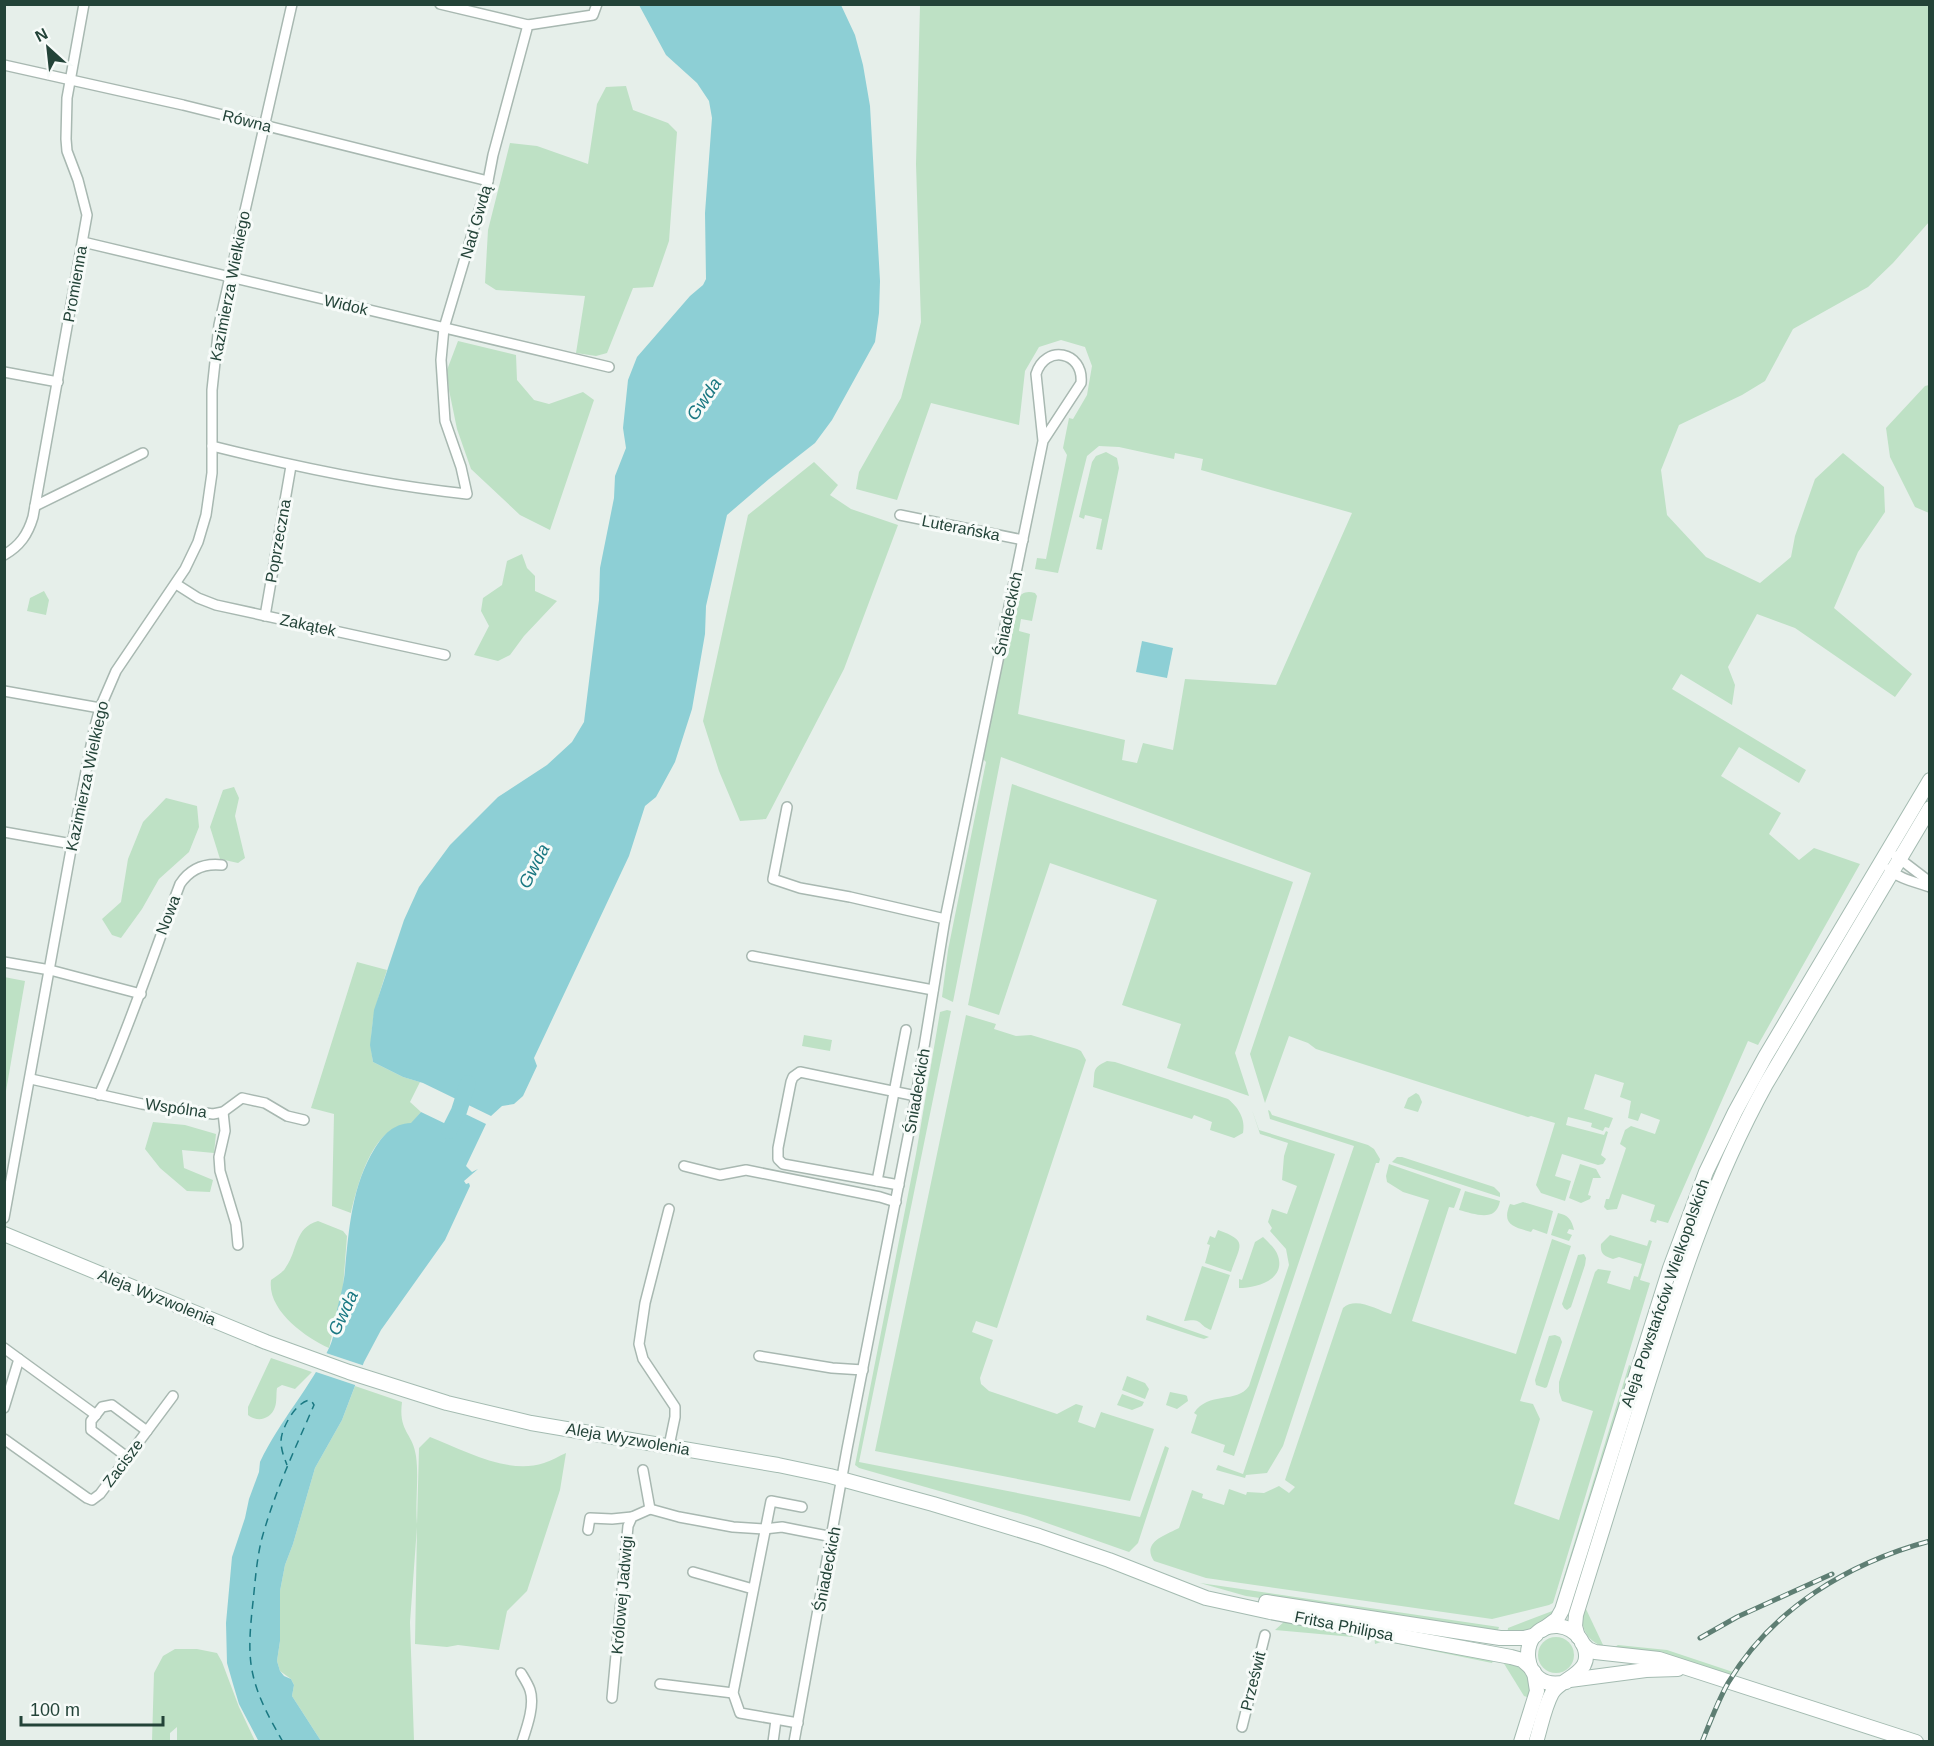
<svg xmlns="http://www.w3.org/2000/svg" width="1934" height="1746" viewBox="0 0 1934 1746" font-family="Helvetica,sans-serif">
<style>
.green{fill:#bee1c5}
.water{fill:#8dcfd5}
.pier{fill:#e6efea}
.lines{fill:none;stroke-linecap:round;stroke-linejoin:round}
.river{stroke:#8dcfd5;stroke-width:16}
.ferry{stroke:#1a7882;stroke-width:1.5;stroke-dasharray:8 6;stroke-linecap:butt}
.street-casing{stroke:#a8b8b1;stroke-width:12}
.secondary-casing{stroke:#a4bbb1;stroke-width:16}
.street{stroke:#fff;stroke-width:9}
.secondary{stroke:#fff;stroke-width:14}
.rail-casing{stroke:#5e7e73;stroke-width:5}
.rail{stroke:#f7fbf9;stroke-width:3;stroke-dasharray:9;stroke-linecap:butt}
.labels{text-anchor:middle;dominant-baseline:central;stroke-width:6;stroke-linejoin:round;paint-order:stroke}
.street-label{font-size:16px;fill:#234338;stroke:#f7fbf9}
.water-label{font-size:18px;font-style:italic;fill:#1a7882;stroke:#f7fbf9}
</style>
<rect width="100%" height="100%" fill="#e6efea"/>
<g class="green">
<path d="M 920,5 L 1929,5 L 1929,222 L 1893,263 L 1868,287 L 1793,329 L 1765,381 L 1742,395 L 1679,425 L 1661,470 L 1667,515 L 1706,557 L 1760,583 L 1791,557 L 1795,536 L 1815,479 L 1843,453 L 1884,487 L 1885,512 L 1858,552 L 1834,608 L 1912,674 L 1895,697 L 1795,628 L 1757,614 L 1728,667 L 1735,685 L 1732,705 L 1681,674 L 1672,689 L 1806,770 L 1799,783 L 1739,747 L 1721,776 L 1781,813 L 1769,834 L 1799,860 L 1814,848 L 1860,864 L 1758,1045 L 1748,1041 L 1668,1223 L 1657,1220 L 1656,1223 L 1650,1221 L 1655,1205 L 1622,1194 L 1617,1209 L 1607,1210 L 1604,1207 L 1606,1199 L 1609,1199 L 1626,1148 L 1620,1144 L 1625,1130 L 1631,1126 L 1655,1134 L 1660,1120 L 1641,1113 L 1638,1121 L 1628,1118 L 1631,1101 L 1620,1097 L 1624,1083 L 1595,1074 L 1584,1109 L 1613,1118 L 1609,1128 L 1605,1127 L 1603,1131 L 1591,1127 L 1592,1123 L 1568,1117 L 1566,1125 L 1604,1135 L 1606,1131 L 1608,1132 L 1601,1155 L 1606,1159 L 1603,1164 L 1598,1165 L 1562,1154 L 1555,1176 L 1571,1181 L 1565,1201 L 1541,1193 L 1536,1185 L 1555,1123 L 1531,1116 L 1528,1117 L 1316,1049 L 1308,1043 L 1289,1036 L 1265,1103 L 1250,1054 L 1311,873 L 1001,757 L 953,1002 L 942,997 L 948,950 L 986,762 L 982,758 L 1014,601 C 1021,594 1025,590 1035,593 L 1037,596 L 1032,621 L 1021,619 L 1019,631 L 1030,634 L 1018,714 L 1125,740 L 1122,760 L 1137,763 L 1143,743 L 1173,750 L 1185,679 L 1276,685 L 1352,513 L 1201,470 L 1203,459 L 1175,453 L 1174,459 L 1119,447 L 1099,446 L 1087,456 L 1058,573 L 1035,569 L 1037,558 L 1046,559 L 1067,455 L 1063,448 L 1069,418 L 1073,419 L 1087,395 L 1092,366 L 1085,347 L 1061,340 L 1039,347 L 1025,371 L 1019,425 L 931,403 L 897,500 L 856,489 L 859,472 L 901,398 L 921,322 L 916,164 Z"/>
<path d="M 626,86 L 633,110 L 668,123 L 677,132 L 669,241 L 653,287 L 633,288 L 607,353 L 596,356 L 576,353 L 585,296 L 496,290 L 485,283 L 488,230 L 510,143 L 537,146 L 588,164 L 597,104 L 606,87 Z"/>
<path d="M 458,341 L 516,355 L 517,380 L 534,400 L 549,404 L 583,392 L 594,400 L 550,530 L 520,515 L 471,469 L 457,429 L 449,390 L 447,370 Z"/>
<path d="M 1929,385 L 1930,385 L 1929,513 L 1915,507 L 1890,457 L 1886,428 L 1925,386 Z"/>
<path d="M 1106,452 L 1117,458 L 1119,468 L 1102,550 L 1096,549 L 1102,519 L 1085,515 L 1084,519 L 1079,517 L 1092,462 L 1096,456 Z"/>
<path d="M 814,462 L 838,485 L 830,495 L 851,509 L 898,525 L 844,669 L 766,819 L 740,821 L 719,771 L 703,721 L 748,515 Z"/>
<path d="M 522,554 L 527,568 L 535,576 L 535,591 L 557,601 L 524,636 L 510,655 L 498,661 L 474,655 L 489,626 L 481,611 L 483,598 L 502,585 L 507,561 Z"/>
<path d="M 44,591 L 49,600 L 46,615 L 27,611 L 30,598 Z"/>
<path d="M 1012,784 L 1293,882 L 1235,1053 L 1249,1096 L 1167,1068 L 1181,1024 L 1122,1005 L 1157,900 L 1050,863 L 999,1015 L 968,1005 Z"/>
<path d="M 234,787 L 239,798 L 235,816 L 245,858 L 238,863 L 220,859 L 210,827 L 223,790 Z"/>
<path d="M 166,798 L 197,806 L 199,827 L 189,852 L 159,879 L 142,909 L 121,938 L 112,935 L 102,919 L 121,902 L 128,859 L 143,822 Z"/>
<path d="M 1880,876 L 1882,877 L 1715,1174 L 1692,1233 L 1690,1234 C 1730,1108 1812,989 1880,876 Z"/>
<path d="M 357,962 L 387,970 C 377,1000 367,1030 373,1062 L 403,1077 L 420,1082 L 410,1102 L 421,1112 L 411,1124 C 373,1124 358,1183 351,1213 L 332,1206 L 334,1114 L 311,1108 Z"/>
<path d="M 4,977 L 25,981 L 6,1091 L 4,1090 Z"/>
<path d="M 947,1010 L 951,1011 L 859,1462 L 1140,1517 L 1165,1446 L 1169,1448 L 1138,1543 L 1129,1552 L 1027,1516 L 859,1468 L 855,1465 L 916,1154 L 940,1012 Z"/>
<path d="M 966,1015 L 996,1024 L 994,1029 L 1016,1036 L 1031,1035 L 1077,1049 L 1081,1051 L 1086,1060 L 997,1328 L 976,1321 L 972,1332 L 993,1340 L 980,1378 L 981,1384 L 989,1391 L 1057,1414 L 1076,1404 L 1083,1406 L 1078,1422 L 1095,1428 L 1101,1412 L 1154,1429 L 1130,1501 L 875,1451 Z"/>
<path d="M 804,1035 L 832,1040 L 830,1051 L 802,1046 Z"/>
<path d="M 1107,1061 L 1115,1062 L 1228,1099 C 1238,1107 1246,1119 1243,1133 L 1234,1138 L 1210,1130 L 1212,1122 L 1194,1115 L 1192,1119 L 1093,1087 C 1096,1072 1090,1069 1107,1061 Z"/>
<path d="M 1416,1093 L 1419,1095 L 1422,1102 L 1418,1112 L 1404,1108 L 1408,1098 Z"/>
<path d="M 1252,1110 L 1259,1130 L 1335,1154 L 1234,1456 L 1223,1452 L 1225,1445 L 1191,1433 L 1197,1415 L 1194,1413 C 1208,1391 1237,1404 1249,1386 L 1289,1265 L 1286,1249 L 1270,1231 L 1272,1228 L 1268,1222 L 1272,1209 L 1287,1214 L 1297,1186 L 1282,1180 L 1284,1156 L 1288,1143 L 1260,1134 Z"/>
<path d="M 1268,1110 L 1270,1111 L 1272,1115 L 1368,1145 L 1374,1149 L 1380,1159 L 1379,1163 L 1376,1163 L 1283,1446 L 1267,1473 L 1246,1475 L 1245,1478 L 1216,1470 L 1218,1465 L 1243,1474 L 1354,1146 L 1270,1119 Z"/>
<path d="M 153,1122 L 185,1125 L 216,1134 L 214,1153 L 182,1150 L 184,1168 L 213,1180 L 210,1192 L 187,1191 L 160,1168 L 145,1149 Z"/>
<path d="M 1397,1157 L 1402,1157 L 1494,1187 L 1500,1193 L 1500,1197 L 1392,1162 Z"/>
<path d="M 1389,1164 L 1461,1189 L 1454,1208 L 1449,1207 L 1412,1321 L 1516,1354 L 1552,1239 L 1571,1246 L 1520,1401 L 1533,1404 L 1540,1419 L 1514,1504 L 1559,1520 L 1593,1411 L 1562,1401 L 1559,1392 L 1559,1382 L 1595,1272 L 1598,1269 L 1611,1271 L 1607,1283 L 1630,1290 L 1634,1276 L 1638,1277 L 1642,1264 L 1619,1257 L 1613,1259 C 1604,1256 1600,1254 1601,1244 L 1610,1235 L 1647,1246 L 1649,1240 L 1652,1241 L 1640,1280 L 1650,1283 L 1553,1603 L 1549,1605 L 1492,1619 L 1206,1578 L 1154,1561 C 1141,1542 1166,1535 1179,1528 L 1192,1490 L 1203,1494 L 1202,1498 L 1224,1505 L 1229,1489 L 1246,1495 L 1247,1492 L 1264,1493 L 1279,1486 L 1289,1493 L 1295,1487 L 1285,1480 L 1343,1308 C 1356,1296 1377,1310 1391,1314 L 1429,1200 L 1403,1192 L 1387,1182 L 1386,1176 Z"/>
<path d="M 1580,1164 L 1596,1169 L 1601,1178 L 1593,1178 L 1588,1195 L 1591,1196 L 1590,1199 L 1581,1203 L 1569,1198 Z"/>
<path d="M 1465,1191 L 1500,1201 C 1496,1223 1475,1214 1459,1210 Z"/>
<path d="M 1523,1202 L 1553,1211 L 1547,1234 L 1533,1229 L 1531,1232 C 1514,1227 1501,1225 1510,1204 L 1514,1205 Z"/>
<path d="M 1558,1213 C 1568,1215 1572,1220 1574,1230 L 1569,1229 L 1567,1233 L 1572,1235 L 1569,1241 L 1551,1235 Z"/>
<path d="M 318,1221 L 343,1231 L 347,1236 L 343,1288 L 329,1348 C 305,1337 267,1310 271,1280 C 276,1276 283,1273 286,1267 C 298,1250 294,1228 318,1221 Z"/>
<path d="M 1218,1230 C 1249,1241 1240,1245 1231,1272 L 1205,1263 L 1210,1245 L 1207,1244 L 1210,1236 L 1215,1238 Z"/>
<path d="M 1263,1237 C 1269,1243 1276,1249 1278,1256 C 1286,1280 1256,1288 1239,1288 L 1239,1279 L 1242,1280 L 1255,1242 Z"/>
<path d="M 1584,1254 L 1586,1258 L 1585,1265 L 1571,1307 L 1567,1310 L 1564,1308 L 1562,1304 L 1578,1255 Z"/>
<path d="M 1202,1266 L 1230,1275 L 1211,1330 C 1197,1325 1204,1318 1184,1321 Z"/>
<path d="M 1147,1315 L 1209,1337 L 1204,1339 L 1197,1337 L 1146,1320 Z"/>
<path d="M 1555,1335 L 1560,1337 L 1562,1342 L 1547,1387 L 1545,1388 L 1536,1385 L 1535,1380 L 1549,1336 Z"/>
<path d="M 271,1358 L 312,1372 L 295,1389 L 282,1385 L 277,1388 C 276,1394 277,1402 275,1407 C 271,1419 258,1423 248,1415 L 248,1407 Z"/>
<path d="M 1629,1365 L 1633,1367 L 1562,1592 L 1560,1589 Z"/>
<path d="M 1127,1376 L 1145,1383 L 1149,1389 L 1145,1399 L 1122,1390 Z"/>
<path d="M 355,1386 L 402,1402 C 398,1432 413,1433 416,1456 C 419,1478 415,1502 417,1524 L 419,1448 L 430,1437 C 464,1450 507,1475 544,1463 C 551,1461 559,1456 566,1453 L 560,1490 L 527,1591 L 507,1611 L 499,1650 L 458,1645 L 447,1647 L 415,1644 L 417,1527 L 410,1622 L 414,1741 L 321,1741 L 292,1696 L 294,1685 L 291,1679 L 280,1671 L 277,1661 L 280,1641 L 280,1591 L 285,1565 L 293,1544 L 315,1468 L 342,1420 Z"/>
<path d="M 1170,1392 L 1185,1395 L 1187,1396 L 1188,1401 L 1177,1409 L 1166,1405 Z"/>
<path d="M 1122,1394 L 1144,1402 L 1142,1406 L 1132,1410 L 1117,1405 Z"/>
<path d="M 1200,1583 L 1499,1627 L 1497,1633 L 1246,1596 Z"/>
<path d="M 1559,1599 C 1560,1617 1524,1634 1507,1635 L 1508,1628 L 1555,1610 Z"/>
<path d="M 1585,1607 L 1604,1647 C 1586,1641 1578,1625 1585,1607 Z"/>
<path d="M 1285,1621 L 1366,1636 L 1368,1641 L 1364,1638 L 1275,1630 Z"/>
<path d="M 1374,1635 L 1494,1659 L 1492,1663 L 1384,1641 L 1375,1644 Z"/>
<circle cx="1556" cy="1655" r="18"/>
<path d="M 1618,1645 L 1667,1650 L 1733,1672 L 1731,1675 L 1727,1674 L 1659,1653 L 1613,1648 Z"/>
<path d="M 175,1649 L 197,1649 L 217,1653 L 222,1662 L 239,1707 L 255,1741 L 177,1741 L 177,1727 L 170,1733 L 170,1741 L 152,1741 L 154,1673 L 163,1656 Z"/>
<path d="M 1503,1662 C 1525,1667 1531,1674 1530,1698 L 1524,1696 Z"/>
</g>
<g class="water">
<path d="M 639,5 L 841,5 L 855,35 L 863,65 L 870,106 L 880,281 L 879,313 L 875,342 L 832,420 L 815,443 L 769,479 L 727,515 L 706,606 L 705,634 L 692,709 L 675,762 L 656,797 L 645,806 L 629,856 L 534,1058 L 537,1066 L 523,1096 L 514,1104 L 502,1106 L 491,1116 L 423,1083 L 403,1077 L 373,1062 L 370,1045 L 374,1010 L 404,920 L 419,887 L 450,845 L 498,797 L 547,765 L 572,742 L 584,722 L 599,600 L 600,568 L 614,498 L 615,476 L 626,448 L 623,428 L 628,380 L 637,357 L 690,296 L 703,285 L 706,279 L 705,213 L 712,118 L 709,101 L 697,83 L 666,55 Z"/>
<path d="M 1142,641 L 1173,648 L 1167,678 L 1136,672 Z"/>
<path d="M 453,1108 L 486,1124 L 466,1166 L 472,1172 L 478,1169 L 464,1181 L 466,1184 L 469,1183 L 470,1186 L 445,1240 L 381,1330 L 364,1362 L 342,1420 L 315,1468 L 293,1544 L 285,1565 L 280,1591 L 280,1641 L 277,1661 L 280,1671 L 284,1676 L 291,1679 L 294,1685 L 292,1696 L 321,1741 L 259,1742 L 239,1704 L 233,1684 L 227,1663 L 226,1623 L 232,1557 L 245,1518 L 249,1499 L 259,1472 L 260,1462 C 280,1420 311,1387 330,1346 C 335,1335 335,1322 337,1310 C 340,1297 344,1284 345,1270 C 349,1228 352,1185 375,1148 C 384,1134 393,1124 411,1123 L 421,1112 L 446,1124 Z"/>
</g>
<path class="pier" d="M 323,1352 L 365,1366 L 358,1386 L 313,1371 Z"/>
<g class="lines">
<path class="river" d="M 449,1131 L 459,1111 L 468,1083"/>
<path class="ferry" d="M 283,1742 C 271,1721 258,1698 253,1675 C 248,1654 250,1632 252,1611 C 255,1586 256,1561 262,1538 C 275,1491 295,1449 314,1405 L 311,1400 C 297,1400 281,1428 281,1441 C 281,1450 284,1457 287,1465"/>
<g class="street-casing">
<g id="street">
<path d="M 440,4 L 528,25"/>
<path d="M 4,65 L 183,105 L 488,181"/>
<path d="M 83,242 L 609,367"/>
<path d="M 4,372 L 58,382"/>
<path d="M 212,446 C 296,467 381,485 467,494 L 461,467 L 445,421 L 441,360 L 444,328 L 488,181 L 493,155 L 528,25 L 593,15 L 597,4"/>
<path d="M 35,506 L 143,453"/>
<path d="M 900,515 L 1023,540"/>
<path d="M 4,555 C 20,546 28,534 33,517 L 87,215 L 78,180 L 67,151 L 66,139 L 67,98 L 84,4"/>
<path d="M 176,584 L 198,598 L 216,605 L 445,655"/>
<path d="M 265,616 L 291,466"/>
<path d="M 4,691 L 100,708"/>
<path d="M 787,807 L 773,879 L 800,888 L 850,897 L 945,919"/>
<path d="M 4,832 L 72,844"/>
<path d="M 1896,856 L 1930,882"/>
<path d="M 1889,869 C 1899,879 1916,882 1930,887"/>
<path d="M 752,956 L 933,990"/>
<path d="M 4,962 L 50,970 L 141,994"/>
<path d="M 31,1079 L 142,1104 L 213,1114 L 223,1112 L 242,1098 L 265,1103 L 287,1116 L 304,1120"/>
<path d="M 99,1095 C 130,1026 153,955 180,884 C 190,869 204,863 222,865"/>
<path d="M 223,1112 L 225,1131 L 219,1157 L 220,1171 L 236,1224 L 238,1245"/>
<path d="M 684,1166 L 720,1175 L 746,1170 L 880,1197 L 896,1202"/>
<path d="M 877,1181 L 906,1030"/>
<path d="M 899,1185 L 783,1164 L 778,1159 L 778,1148 L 791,1082 L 793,1077 L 800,1072 L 916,1096"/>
<path d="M 4,1218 L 72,844 L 94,730 L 100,708 L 116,671 L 185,569 L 198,542 L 206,515 L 212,473 L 212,390 L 219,325 L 292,4"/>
<path d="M 4,1348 L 19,1359 L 4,1408"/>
<path d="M 759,1356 L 832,1368 L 863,1370"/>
<path d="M 19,1359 L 96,1415"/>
<path d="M 4,1439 L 87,1498 L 92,1500 L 100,1494 L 173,1396"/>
<path d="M 669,1446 L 675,1417 L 675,1407 L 643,1359 L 639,1344 L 645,1303 L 669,1209"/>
<path d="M 127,1457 L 91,1430 L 91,1421 L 102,1407 L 112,1405 L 147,1431"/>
<path d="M 650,1509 L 679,1517 L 733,1527 L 764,1529 L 782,1527 L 833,1537"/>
<path d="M 588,1530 L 590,1518 L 612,1519 L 632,1517"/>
<path d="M 693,1572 L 753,1589"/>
<path d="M 521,1673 C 524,1678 528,1684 530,1690 C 535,1705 527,1727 522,1742"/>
<path d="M 660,1684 L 733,1693"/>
<path d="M 612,1698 L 628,1526 L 632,1517 L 650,1509 L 643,1470"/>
<path d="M 798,1723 L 740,1713 L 733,1693 L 771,1501 L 802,1507"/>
<path d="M 1242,1727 L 1265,1635"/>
<path d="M 773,1742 L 776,1720"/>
<path d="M 794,1742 L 847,1449 L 916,1096 L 945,919 L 1043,441 L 1036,374 C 1045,344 1084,351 1081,383 L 1043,441"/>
</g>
</g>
<g class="secondary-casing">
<g id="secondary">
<path d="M 4,1234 L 266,1342 L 349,1372 L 447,1403 L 531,1423 L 778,1465 L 830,1476 L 933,1504 L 1039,1536 L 1109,1560 L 1206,1598 L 1270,1612 L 1511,1657 L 1522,1660 L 1530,1667"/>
<path d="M 1266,1602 L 1500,1638 L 1524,1638 L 1536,1635"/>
<path d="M 1542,1630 L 1557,1619 L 1562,1610 L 1670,1268 L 1706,1172 L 1735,1112 L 1765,1057 L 1930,780"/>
<path d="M 1578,1637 L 1575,1626 L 1576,1615 C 1599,1541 1622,1467 1645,1393 C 1679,1285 1711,1184 1766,1084 L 1930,808"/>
<path d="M 1582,1643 L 1588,1649 L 1595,1652 L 1659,1659 L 1916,1742"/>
<path d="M 1570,1680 L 1646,1670 L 1678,1669"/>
<path d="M 1521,1742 L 1537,1691 L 1534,1672"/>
<path d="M 1536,1742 C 1541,1726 1544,1708 1552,1693 C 1561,1677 1600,1673 1581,1640 C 1576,1632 1567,1627 1558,1626 C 1514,1624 1520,1695 1566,1682"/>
</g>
</g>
<use href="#street" class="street"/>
<use href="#secondary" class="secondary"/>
<g class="rail-casing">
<g id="rail">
<path d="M 1700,1638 L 1737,1617 L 1832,1574"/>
<path d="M 1702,1742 C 1710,1722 1718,1701 1728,1683 C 1772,1609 1848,1563 1930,1541"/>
</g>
</g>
<use href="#rail" class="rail"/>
</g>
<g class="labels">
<g class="street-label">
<text transform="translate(247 121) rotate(14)">Równa</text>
<text transform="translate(476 222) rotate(-74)">Nad Gwdą</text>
<text transform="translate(75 284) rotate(-80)">Promienna</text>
<text transform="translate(230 286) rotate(-79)">Kazimierza Wielkiego</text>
<text transform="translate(346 305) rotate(13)">Widok</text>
<text transform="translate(961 528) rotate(11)">Luterańska</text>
<text transform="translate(278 541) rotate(-80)">Poprzeczna</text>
<text transform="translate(1008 614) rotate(-78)">Śniadeckich</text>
<text transform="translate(308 625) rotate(12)">Zakątek</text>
<text transform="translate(87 776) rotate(-78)">Kazimierza Wielkiego</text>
<text transform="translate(168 915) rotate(-69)">Nowa</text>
<text transform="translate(917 1091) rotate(-80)">Śniadeckich</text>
<text transform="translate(176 1108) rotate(8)">Wspólna</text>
<text transform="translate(1665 1293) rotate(-71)">Aleja Powstańców Wielkopolskich</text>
<text transform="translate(157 1297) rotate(22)">Aleja Wyzwolenia</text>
<text transform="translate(628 1439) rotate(10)">Aleja Wyzwolenia</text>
<text transform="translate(123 1463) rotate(-53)">Zacisze</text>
<text transform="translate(827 1569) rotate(-79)">Śniadeckich</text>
<text transform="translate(622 1595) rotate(-85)">Królowej Jadwigi</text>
<text transform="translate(1344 1626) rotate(11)">Fritsa Philipsa</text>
<text transform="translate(1253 1681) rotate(-76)">Prześwit</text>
</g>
<g class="water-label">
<text transform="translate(704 399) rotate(-56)">Gwda</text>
<text transform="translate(534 866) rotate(-63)">Gwda</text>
<text transform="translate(343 1313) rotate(-65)">Gwda</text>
</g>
</g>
<rect width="1934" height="1746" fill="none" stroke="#234338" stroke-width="12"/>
<g transform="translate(48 48) rotate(333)" stroke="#f7fbf9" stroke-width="4.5" paint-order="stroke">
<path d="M0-4.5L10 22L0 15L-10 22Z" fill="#234338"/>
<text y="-9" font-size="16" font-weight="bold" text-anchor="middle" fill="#234338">N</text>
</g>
<path d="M21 1716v9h142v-9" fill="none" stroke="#234338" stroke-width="3"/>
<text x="30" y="1716" font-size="18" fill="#234338" stroke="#f7fbf9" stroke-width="4.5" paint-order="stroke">100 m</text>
</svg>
